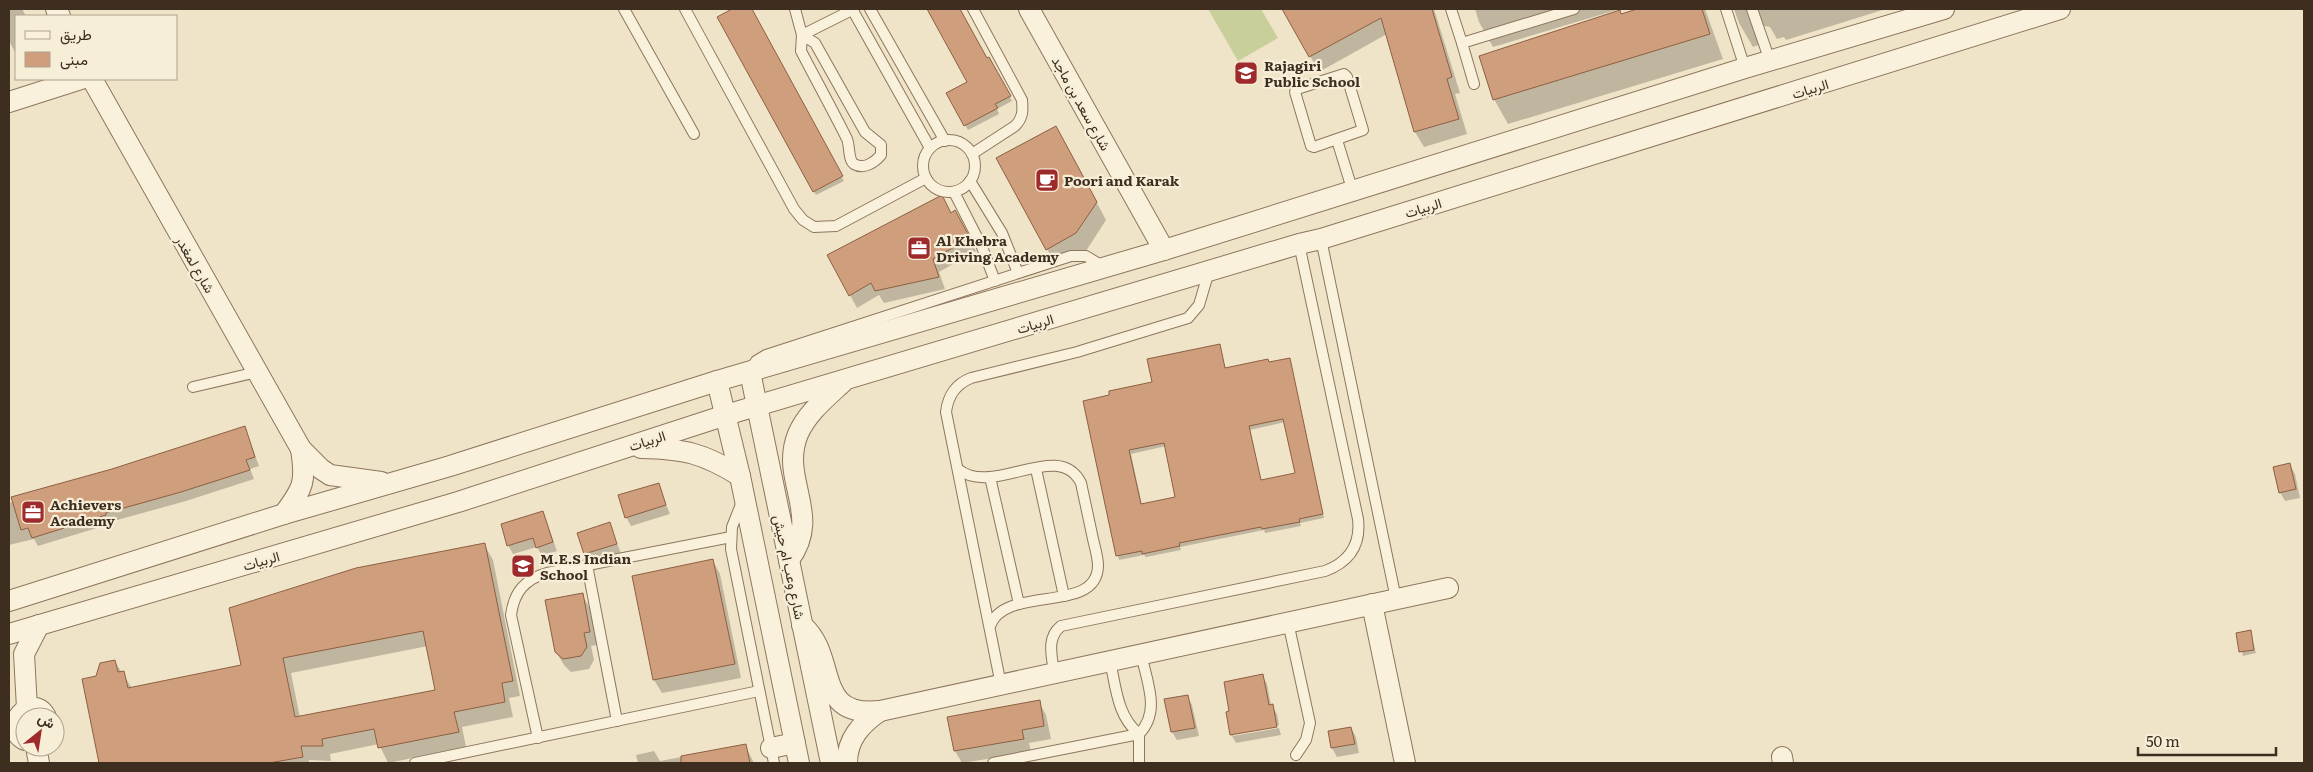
<svg xmlns="http://www.w3.org/2000/svg" width="2313" height="772" viewBox="0 0 2313 772" font-family="Literata,Vazirmatn,serif">
<style>
.green{fill:#c9cf9b}
.shadow{fill:#0003;fill-rule:evenodd}
.building{fill:#cf9f7d;stroke:#8d5f41;fill-rule:evenodd}
.lines{fill:none;stroke-linecap:round;stroke-linejoin:round}
.lane-casing{stroke:#8d765c;stroke-width:12}
.street-casing{stroke:#8d765c;stroke-width:22}
.lane{stroke:#faf1dc;stroke-width:10}
.street{stroke:#faf1dc;stroke-width:20}
.labels{text-anchor:middle;dominant-baseline:central;stroke-width:4.5;stroke-linejoin:round;paint-order:stroke}
.poi-label{font-size:14px;font-weight:bold;fill:#3d2e20;stroke:#f7eed8;text-anchor:start}
.street-label{font-size:14px;fill:#3d2e20;stroke:#f7eed8}
</style>
<rect width="100%" height="100%" fill="#f0e4c8"/>
<path class="green" d="M 1208,9 L 1261,9 L 1278,38 L 1238,61 Z"/>
<g class="shadow">
<path d="M 9,9 L 22,9 L 26,16 L 16,16 L 16,54 L 9,41 Z"/>
<path d="M 734,9 L 750,9 L 844,181 L 816,195 L 719,17 Z"/>
<path d="M 928,9 L 959,9 L 987,60 L 989,59 L 1012,101 L 997,109 L 999,114 L 968,130 L 948,94 L 969,82 Z"/>
<path d="M 1284,9 L 1434,9 L 1460,93 L 1455,94 L 1467,134 L 1424,147 L 1415,132 L 1387,34 L 1319,72 Z"/>
<path d="M 1475,9 L 1620,9 L 1493,47 L 1479,22 Z"/>
<path d="M 1641,9 L 1705,9 L 1723,59 L 1508,124 L 1494,99 L 1621,15 Z"/>
<path d="M 1734,9 L 1886,9 L 1786,40 L 1784,37 L 1777,39 L 1770,27 L 1764,26 L 1758,33 L 1761,44 L 1753,47 L 1739,23 Z"/>
<path d="M 1066,145 L 1106,220 L 1086,251 L 1057,266 L 1047,249 Z"/>
<path d="M 951,214 L 962,224 L 976,251 L 939,272 L 945,289 L 884,303 L 879,295 L 857,308 L 850,295 Z"/>
<path d="M 1219,346 L 1226,369 L 1289,359 L 1324,518 L 1300,523 L 1301,526 L 1265,533 L 1264,530 L 1180,547 L 1181,550 L 1146,557 L 1144,555 L 1119,560 L 1085,401 L 1154,383 ZM 1285,422 L 1296,474 L 1261,481 L 1250,430 ZM 1166,446 L 1177,498 L 1142,505 L 1131,454 Z"/>
<path d="M 245,428 L 259,466 L 250,469 L 254,479 L 186,501 L 110,522 L 110,524 L 38,546 L 34,539 L 9,545 L 9,503 Z"/>
<path d="M 2290,465 L 2295,474 L 2300,498 L 2285,501 L 2280,492 Z"/>
<path d="M 658,485 L 670,514 L 631,526 L 626,517 Z"/>
<path d="M 543,512 L 557,551 L 542,556 L 537,547 L 513,554 L 508,545 Z"/>
<path d="M 609,524 L 621,553 L 590,562 L 579,534 Z"/>
<path d="M 484,544 L 493,560 L 520,696 L 509,698 L 513,717 L 462,727 L 466,747 L 388,763 L 379,744 L 330,754 L 331,761 L 309,760 L 309,763 L 101,763 L 84,680 L 97,677 L 115,662 L 132,688 L 242,666 ZM 428,646 L 437,691 L 300,718 L 291,673 Z"/>
<path d="M 713,561 L 720,574 L 741,678 L 662,693 L 654,680 L 633,577 Z"/>
<path d="M 582,595 L 590,608 L 597,645 L 591,646 L 594,660 L 589,669 L 571,672 L 564,665 L 556,652 Z"/>
<path d="M 2250,632 L 2256,653 L 2243,656 L 2237,634 Z"/>
<path d="M 1262,676 L 1267,684 L 1271,705 L 1277,714 L 1279,725 L 1233,733 L 1233,736 L 1279,728 L 1281,735 L 1236,743 L 1231,734 Z"/>
<path d="M 1187,696 L 1192,705 L 1199,736 L 1177,740 L 1172,732 Z"/>
<path d="M 1039,702 L 1046,715 L 1051,739 L 1029,743 L 1031,752 L 962,763 L 955,751 L 949,718 Z"/>
<path d="M 1351,728 L 1356,737 L 1359,753 L 1337,757 L 1332,748 L 1329,732 Z"/>
<path d="M 745,745 L 754,763 L 638,763 L 636,755 L 654,751 L 660,761 Z"/>
</g>
<g class="building">
<path d="M 732,9 L 752,9 L 843,176 L 813,192 L 717,17 Z"/>
<path d="M 927,9 L 960,9 L 987,58 L 989,57 L 1011,96 L 995,104 L 998,108 L 964,126 L 946,93 L 967,82 Z"/>
<path d="M 1282,9 L 1432,9 L 1452,77 L 1447,79 L 1459,119 L 1414,132 L 1381,18 L 1309,57 Z"/>
<path d="M 1637,9 L 1702,9 L 1710,34 L 1493,100 L 1479,56 L 1620,10 L 1621,14 Z"/>
<path d="M 1056,126 L 1097,202 L 1076,233 L 1046,250 L 996,158 Z"/>
<path d="M 942,195 L 951,213 L 955,210 L 970,238 L 933,259 L 939,277 L 875,291 L 871,283 L 849,296 L 827,255 Z"/>
<path d="M 1220,344 L 1225,368 L 1268,359 L 1269,362 L 1290,358 L 1323,514 L 1299,519 L 1300,522 L 1262,529 L 1261,527 L 1179,543 L 1180,546 L 1142,554 L 1142,551 L 1116,556 L 1083,401 L 1109,395 L 1109,391 L 1152,382 L 1147,359 ZM 1283,419 L 1295,473 L 1261,480 L 1249,426 ZM 1164,443 L 1175,497 L 1141,504 L 1129,450 Z"/>
<path d="M 245,426 L 255,457 L 246,460 L 250,470 L 181,492 L 106,513 L 106,515 L 32,538 L 28,528 L 21,530 L 11,497 L 112,469 Z"/>
<path d="M 2290,463 L 2296,489 L 2279,493 L 2273,467 Z"/>
<path d="M 659,483 L 666,505 L 625,518 L 618,495 Z"/>
<path d="M 543,511 L 553,542 L 536,548 L 533,538 L 507,546 L 501,524 Z"/>
<path d="M 610,522 L 617,544 L 584,554 L 577,533 Z"/>
<path d="M 485,543 L 513,681 L 502,683 L 505,702 L 454,712 L 459,732 L 378,748 L 374,729 L 322,739 L 323,746 L 301,746 L 303,757 L 269,763 L 99,763 L 82,679 L 96,676 L 100,663 L 115,660 L 118,672 L 124,671 L 128,688 L 241,665 L 229,608 L 356,568 ZM 423,631 L 435,690 L 295,717 L 283,658 Z"/>
<path d="M 713,559 L 735,664 L 653,680 L 632,576 Z"/>
<path d="M 583,593 L 590,632 L 584,633 L 587,647 L 581,656 L 563,659 L 555,652 L 545,600 Z"/>
<path d="M 2251,630 L 2254,650 L 2239,652 L 2236,633 Z"/>
<path d="M 1263,674 L 1269,705 L 1273,704 L 1277,727 L 1230,735 L 1226,712 L 1229,711 L 1224,682 Z"/>
<path d="M 1188,695 L 1195,728 L 1171,732 L 1164,699 Z"/>
<path d="M 1040,700 L 1044,726 L 1022,730 L 1024,739 L 954,751 L 947,717 Z"/>
<path d="M 1351,727 L 1355,744 L 1331,748 L 1328,731 Z"/>
<path d="M 746,744 L 750,763 L 681,763 L 681,756 Z"/>
</g>
<g class="lines">
<g class="lane-casing">
<g id="lane">
<path d="M 624,9 L 694,134"/>
<path d="M 685,9 L 794,209 L 803,220 L 814,227 L 836,226 L 926,178"/>
<path d="M 795,9 L 802,35 L 854,9"/>
<path d="M 852,9 L 930,148"/>
<path d="M 870,9 L 945,141"/>
<path d="M 1451,9 L 1462,43"/>
<path d="M 1726,9 L 1745,68"/>
<path d="M 1752,9 L 1770,61"/>
<path d="M 802,35 L 815,43 L 865,132 L 881,145 L 881,155 C 875,162 864,170 854,164 C 848,160 850,146 847,139 C 832,109 816,80 801,51 Z"/>
<path d="M 1344,74 L 1347,77 L 1363,130 L 1314,147 L 1311,146 L 1295,92 L 1297,89 Z"/>
<path d="M 1474,84 L 1462,43 L 1574,9"/>
<path d="M 1337,140 L 1353,192"/>
<circle cx="949" cy="166" r="26"/>
<path d="M 972,154 L 1015,126 C 1023,118 1023,111 1022,100 L 973,9"/>
<path d="M 970,181 L 1002,233 L 1018,273"/>
<path d="M 954,192 L 982,247 L 995,281"/>
<path d="M 1321,239 L 1396,599"/>
<path d="M 752,367 L 756,361 L 766,355 L 1071,256 L 1086,256 L 1104,267"/>
<path d="M 193,387 L 257,372"/>
<path d="M 958,469 C 993,498 1059,438 1081,483 C 1085,502 1089,521 1093,539 C 1095,548 1098,557 1098,566 C 1097,615 1005,584 990,626"/>
<path d="M 1036,469 L 1064,596"/>
<path d="M 990,477 L 1019,604"/>
<path d="M 742,502 L 732,527 L 731,549 L 774,763"/>
<path d="M 587,565 L 617,721"/>
<path d="M 1288,622 L 1310,723 L 1306,740 L 1296,755"/>
<path d="M 1110,661 C 1116,687 1117,716 1139,734 L 1139,763"/>
<path d="M 1054,673 C 1052,656 1046,638 1061,626 L 1325,571 C 1349,562 1361,545 1358,519 L 1299,244"/>
<path d="M 1001,685 L 946,412 C 948,395 956,384 971,378 L 1077,352 L 1188,318 L 1199,305 L 1209,271"/>
<path d="M 538,738 L 511,615 C 514,592 525,579 547,573 L 731,537"/>
<path d="M 415,763 L 759,691"/>
<path d="M 993,763 L 1139,734 C 1161,712 1147,682 1141,654"/>
</g>
</g>
<g class="street-casing">
<g id="street">
<path d="M 56,9 L 60,16"/>
<path d="M 1029,9 L 1164,250"/>
<path d="M 92,79 L 301,449 L 321,469 L 330,475 L 381,482"/>
<path d="M 9,102 L 81,79"/>
<path d="M 750,372 L 831,763"/>
<path d="M 717,381 L 740,476 L 799,763"/>
<path d="M 641,448 C 685,449 703,453 740,476"/>
<path d="M 284,514 C 304,487 306,482 301,449"/>
<path d="M 789,560 C 823,514 779,480 798,434 C 807,413 826,398 843,382"/>
<path d="M 9,601 L 284,514 L 450,466 L 717,381 L 1164,250 L 1745,68 L 1944,9"/>
<path d="M 1372,604 L 1405,763"/>
<path d="M 802,625 C 839,657 812,718 880,711 L 1448,588"/>
<path d="M 9,634 L 458,502 L 726,415 L 1299,244 L 1321,239 L 2060,9"/>
<path d="M 27,708 L 24,654 L 39,625"/>
<path d="M 25,740 C 0,727 32,691 46,717"/>
<path d="M 36,747 L 39,763"/>
<path d="M 771,748 L 795,743"/>
<path d="M 1782,757 L 1783,763"/>
<path d="M 847,763 C 847,739 861,724 880,711"/>
</g>
</g>
<use href="#lane" class="lane"/>
<use href="#street" class="street"/>
</g>
<defs>
<g id="school-square" transform="scale(1.25)"><rect x="-9" y="-9" width="18" height="18" rx="4" fill="#9e2a2b" stroke="#f7eed8"/><path d="M0-5L7-2L0 1L-7-2ZM-4 1L0 2.5L4 1V4Q0 6-4 4Z" fill="#fff"/></g>
<g id="cafe-square" transform="scale(1.25)"><rect x="-9" y="-9" width="18" height="18" rx="4" fill="#9e2a2b" stroke="#f7eed8"/><path d="M-5.5-4.5H6V0H3Q3 3.5 0 3.5H-2.5Q-5.5 3.5-5.5 0ZM3-3.2v2h1.7v-2ZM-6 4.5H4V6H-6Z" fill="#fff"/></g>
<g id="office-square" transform="scale(1.25)"><rect x="-9" y="-9" width="18" height="18" rx="4" fill="#9e2a2b" stroke="#f7eed8"/><path d="M-6-3h4V-5.5h4V-3h4V5H-6ZM-1-4.5V-3h2v-1.5ZM-6 0V1H6V0Z" fill="#fff"/></g>
</defs>
<g fill-rule="evenodd">
<use href="#school-square" x="1246" y="73"/>
<use href="#cafe-square" x="1047" y="180"/>
<use href="#office-square" x="919" y="248"/>
<use href="#office-square" x="33" y="512"/>
<use href="#school-square" x="523" y="566"/>
</g>
<g class="labels">
<g class="poi-label">
<text x="1264" y="65">Rajagiri<tspan x="1264" dy="16">Public School</tspan></text>
<text x="1064" y="180">Poori and Karak</text>
<text x="936" y="240">Al Khebra<tspan x="936" dy="16">Driving Academy</tspan></text>
<text x="50" y="504">Achievers<tspan x="50" dy="16">Academy</tspan></text>
<text x="540" y="558">M.E.S Indian<tspan x="540" dy="16">School</tspan></text>
</g>
<g class="street-label">
<text transform="translate(1810 88) rotate(-17)">الربيات</text>
<text transform="translate(1082 103) rotate(61)">شارع سعد بن ماجد</text>
<text transform="translate(1423 207) rotate(-17)">الربيات</text>
<text transform="translate(196 264) rotate(60)">شارع لمغدر</text>
<text transform="translate(1035 323) rotate(-17)">الربيات</text>
<text transform="translate(647 440) rotate(-18)">الربيات</text>
<text transform="translate(261 560) rotate(-16)">الربيات</text>
<text transform="translate(790 567) rotate(78)">شارع وعب ام حيش</text>
</g>
</g>
<rect width="2313" height="772" fill="none" stroke="#3d2e20" stroke-width="20"/>
<rect x="15" y="15" width="162" height="65" fill="#f7eed8" stroke="#ada18e"/>
<rect x="25" y="31" width="25" height="8" fill="#faf1dc" stroke="#ada18e"/>
<text x="60" y="40" font-size="15" fill="#3d2e20">طريق</text>
<rect x="25" y="52" width="25" height="15" fill="#cf9f7d" stroke="#ada18e"/>
<text x="60" y="65" font-size="15" fill="#3d2e20">مبنى</text>
<g transform="translate(40 732) rotate(30)"><circle r="24" fill="#f7eed8" stroke="#ada18e"/>
<path d="M0-4L9 19L0 12L-9 19Z" fill="#9e2a2b"/>
<text y="-8" font-size="14" font-weight="bold" text-anchor="middle" fill="#3d2e20">ش</text>
</g>
<path d="M2138 747v8h138v-8" fill="none" stroke="#3d2e20" stroke-width="2.5"/>
<text x="2146" y="747" font-size="15" fill="#3d2e20" stroke="#f7eed8" stroke-width="4" paint-order="stroke">50 m</text>
</svg>
